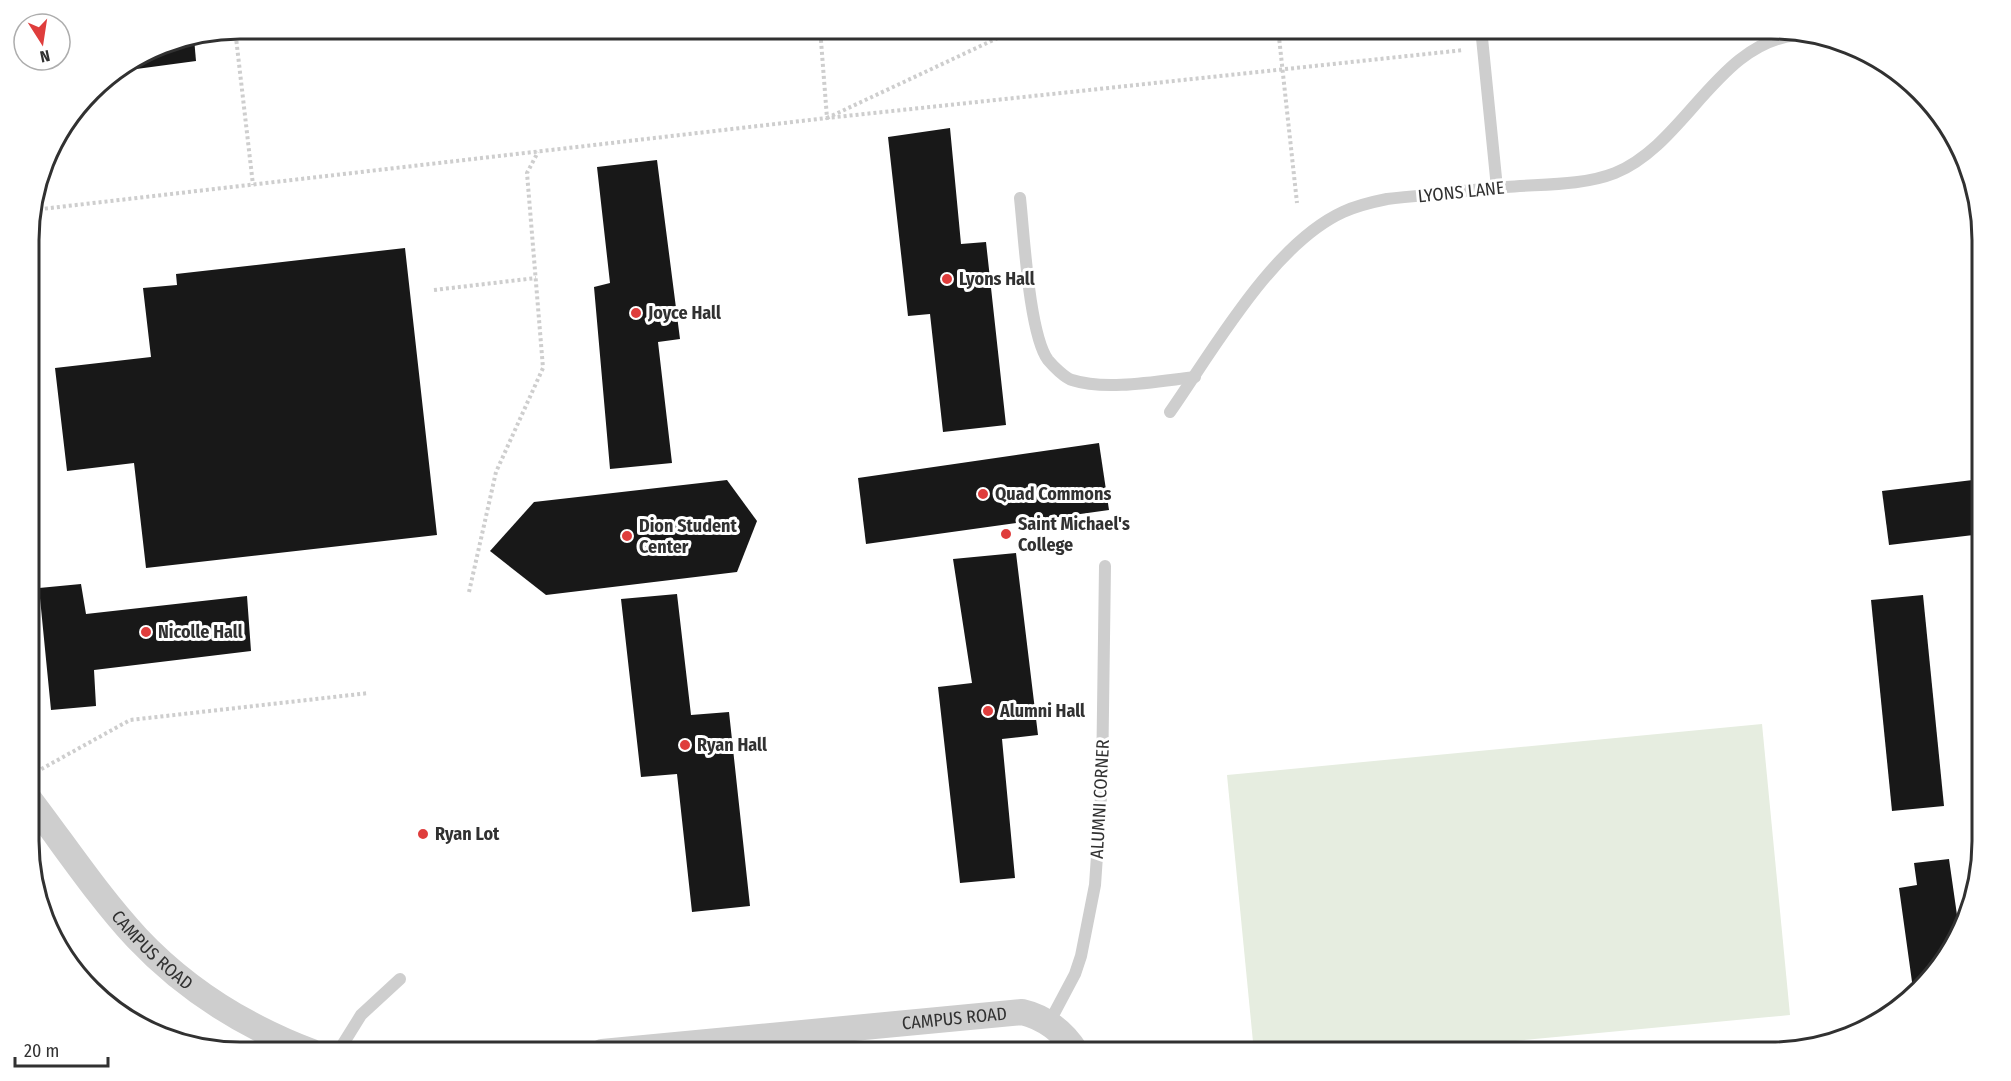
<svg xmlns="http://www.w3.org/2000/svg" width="2011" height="1081" viewBox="0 0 2011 1081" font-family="'Fira Sans Condensed',sans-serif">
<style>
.grass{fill:#e6ede0}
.building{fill:#181818}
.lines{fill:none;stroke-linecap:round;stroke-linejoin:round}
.path{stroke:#cecece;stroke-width:4;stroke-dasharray:3 3;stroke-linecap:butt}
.service{stroke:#cecece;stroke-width:12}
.minor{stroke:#cecece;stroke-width:26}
.poi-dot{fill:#df3d3c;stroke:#fff;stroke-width:2}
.labels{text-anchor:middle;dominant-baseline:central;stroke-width:6;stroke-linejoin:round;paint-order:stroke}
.street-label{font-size:18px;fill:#313131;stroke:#fff}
.poi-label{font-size:18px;font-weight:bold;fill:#313131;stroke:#fff;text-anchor:start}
.rim{fill:none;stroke:#313131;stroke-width:3}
</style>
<rect width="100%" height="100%" fill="#fff"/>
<path class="grass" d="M 1762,724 L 1790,1015 L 1398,1052 L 1254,1052 L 1227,775 Z"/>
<g class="building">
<path d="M 1326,28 L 1369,28 L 1370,34 L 1327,39 Z"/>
<path d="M 194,38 L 196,61 L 114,72 L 159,44 Z"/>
<path d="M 950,128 L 961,244 L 986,242 L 1006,425 L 943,432 L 930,314 L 908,316 L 888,137 Z"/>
<path d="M 657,160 L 680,339 L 658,342 L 672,463 L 610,469 L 594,287 L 610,283 L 597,167 Z"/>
<path d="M 405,248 L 437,535 L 146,568 L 134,463 L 67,471 L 55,368 L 151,357 L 143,288 L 177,285 L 176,274 Z"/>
<path d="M 1099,443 L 1109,510 L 866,544 L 858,478 Z"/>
<path d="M 1981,479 L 1982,534 L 1889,545 L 1882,491 Z"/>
<path d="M 727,480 L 757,521 L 737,572 L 546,595 L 490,551 L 534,502 Z"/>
<path d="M 1016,553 L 1038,735 L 1002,739 L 1015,878 L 960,883 L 938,687 L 972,683 L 953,559 Z"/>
<path d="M 81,584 L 86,614 L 247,596 L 251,651 L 94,670 L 96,706 L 51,710 L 39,588 Z"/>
<path d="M 677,594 L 691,715 L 729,712 L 750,906 L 692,912 L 677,774 L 641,777 L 621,599 Z"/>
<path d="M 1923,595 L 1944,806 L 1892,811 L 1871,600 Z"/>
<path d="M 1949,859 L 1960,936 L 1913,989 L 1899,888 L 1917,885 L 1914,863 Z"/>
</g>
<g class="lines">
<g class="path">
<path d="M 820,28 L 827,118 L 1019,28"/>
<path d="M 1278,28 L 1297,203"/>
<path d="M 235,29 L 253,185"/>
<path d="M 33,210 L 827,118 L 1464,50"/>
<path d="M 434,290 L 536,278"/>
<path d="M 29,312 L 35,367 L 36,471 L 30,516"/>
<path d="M 469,592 L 496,472 L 543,368 L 527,173 L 538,152"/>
<path d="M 36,772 L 130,720 L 369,693"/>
</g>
<g class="service">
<path d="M 1481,28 L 1497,188"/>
<path d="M 1020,198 C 1024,234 1029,334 1048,360 C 1053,366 1065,378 1072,380 C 1106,391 1159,381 1195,377"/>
<path d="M 1170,412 C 1214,349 1273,244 1343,212 C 1358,205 1372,202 1387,199 C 1427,195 1466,190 1506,187 C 1541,184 1582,186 1615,173 C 1686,144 1717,43 1797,35"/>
<path d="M 1049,1023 L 1075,974 L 1081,956 L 1095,885 L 1102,782 L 1105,566"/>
<path d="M 338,1052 L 361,1015 L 400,979"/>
</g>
<g class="minor">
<path id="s1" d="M 30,800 C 65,846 98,896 137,938 C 186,990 246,1027 312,1052"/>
<path id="s2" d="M 602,1052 L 1022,1012 C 1044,1017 1064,1032 1076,1052"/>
</g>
</g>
<g class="poi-dot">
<circle cx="947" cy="279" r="6"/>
<circle cx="636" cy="313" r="6"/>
<circle cx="983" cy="494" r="6"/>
<circle cx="1006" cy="534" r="6"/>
<circle cx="627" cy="536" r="6"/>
<circle cx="146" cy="632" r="6"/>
<circle cx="988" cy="711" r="6"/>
<circle cx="685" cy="745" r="6"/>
<circle cx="423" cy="834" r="6"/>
</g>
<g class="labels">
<g class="street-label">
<text transform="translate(1461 192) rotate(-6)">LYONS LANE</text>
<text transform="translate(1100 799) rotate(-87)">ALUMNI CORNER</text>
<text stroke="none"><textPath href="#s1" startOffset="194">CAMPUS ROAD</textPath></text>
<text stroke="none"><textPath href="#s2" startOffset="354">CAMPUS ROAD</textPath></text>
</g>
<g class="poi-label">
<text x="959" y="279">Lyons Hall</text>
<text x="648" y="313">Joyce Hall</text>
<text x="995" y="494">Quad Commons</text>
<text x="1018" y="524">Saint Michael's<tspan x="1018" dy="21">College</tspan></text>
<text x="639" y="526">Dion Student<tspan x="639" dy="21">Center</tspan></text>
<text x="158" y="632">Nicolle Hall</text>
<text x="1000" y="711">Alumni Hall</text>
<text x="697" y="745">Ryan Hall</text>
<text x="435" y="834">Ryan Lot</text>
</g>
</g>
<path d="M0 0H2011V1081H0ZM240 39H1771A201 201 0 0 1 1972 240V841A201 201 0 0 1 1771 1042H240A201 201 0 0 1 39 841V240A201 201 0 0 1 240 39Z" fill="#fff" fill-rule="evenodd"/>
<path class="rim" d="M240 39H1771A201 201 0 0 1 1972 240V841A201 201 0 0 1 1771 1042H240A201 201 0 0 1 39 841V240A201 201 0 0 1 240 39Z"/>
<g transform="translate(42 42) rotate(168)"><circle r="28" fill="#ffffff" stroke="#adadad" stroke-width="1.5"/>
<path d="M0-4.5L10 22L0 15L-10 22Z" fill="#df3d3c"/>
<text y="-9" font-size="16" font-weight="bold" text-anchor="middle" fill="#313131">N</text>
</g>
<path d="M15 1057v9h93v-9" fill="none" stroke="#313131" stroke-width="3"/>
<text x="24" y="1057" font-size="18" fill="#313131" stroke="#ffffff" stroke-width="4.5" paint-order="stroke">20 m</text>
</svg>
